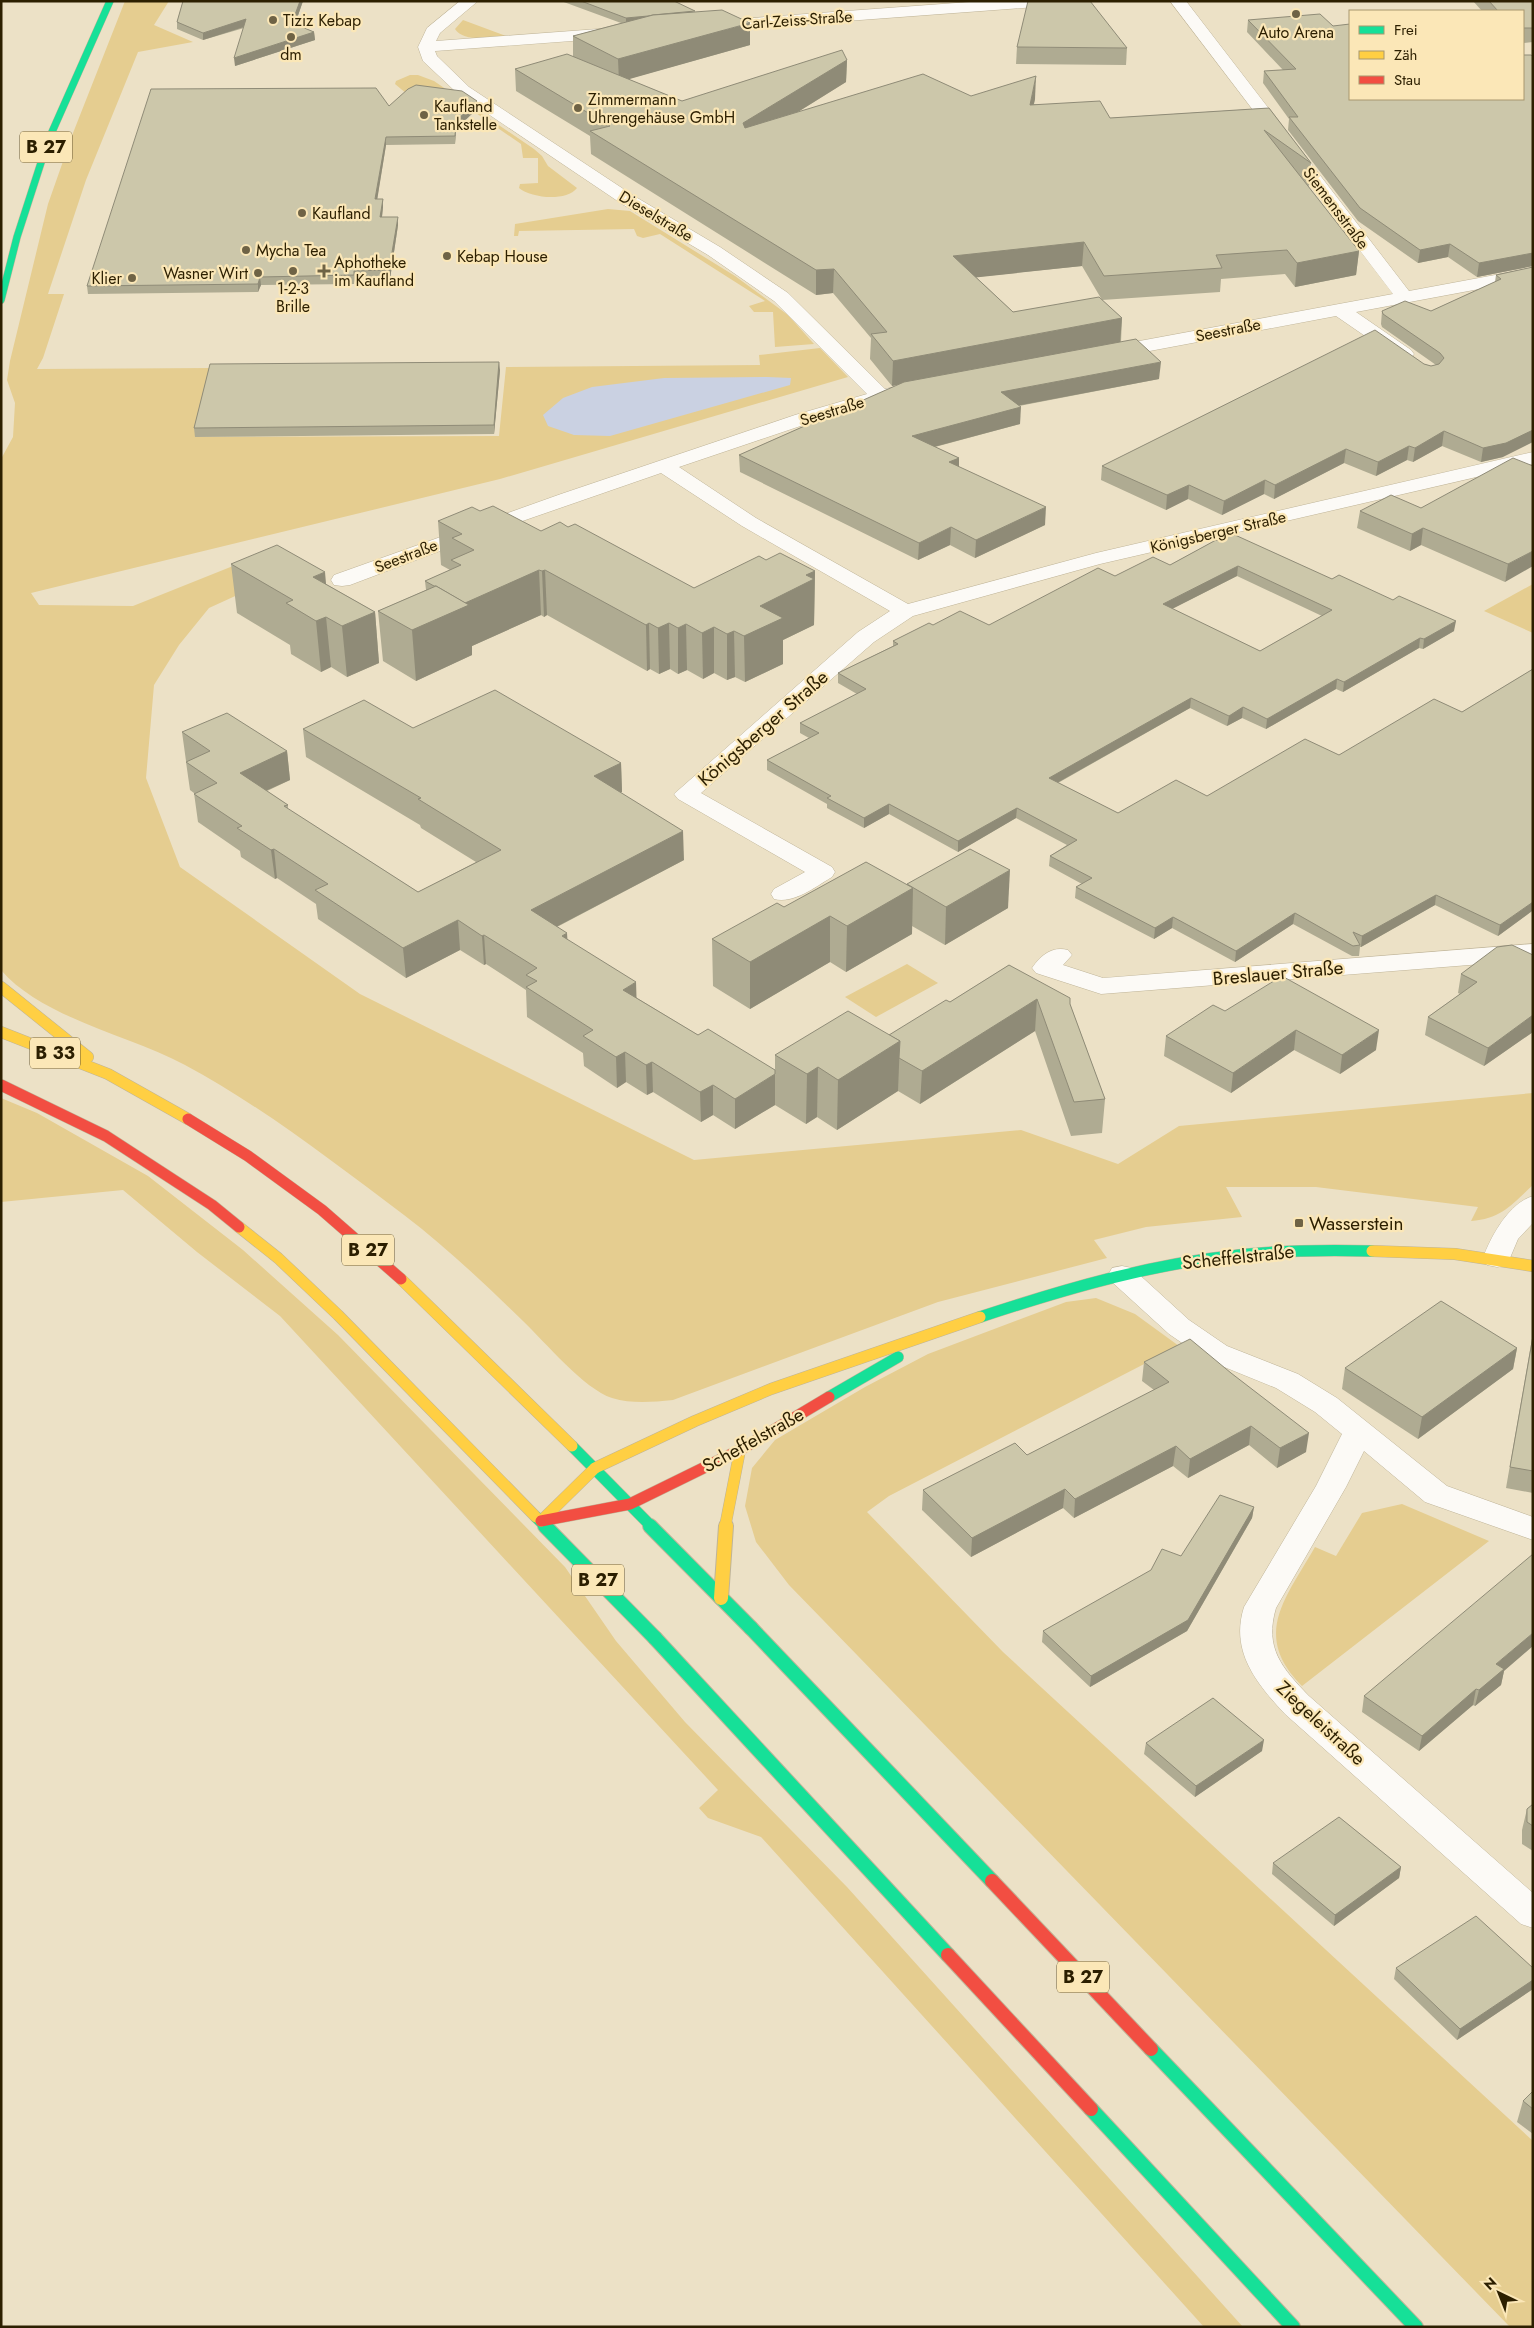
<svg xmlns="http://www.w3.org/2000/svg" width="1534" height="2328" viewBox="0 0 1534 2328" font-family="Jost,sans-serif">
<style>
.green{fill:#e5cd90}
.water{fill:#cad1e2}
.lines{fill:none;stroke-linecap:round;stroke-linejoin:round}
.street-casing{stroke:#bfb498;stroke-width:1}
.fast-far2-casing{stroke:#bfb498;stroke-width:8}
.fast-far1-casing{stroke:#bfb498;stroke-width:12}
.fast-casing{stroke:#bfb498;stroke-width:16}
.slow-far1-casing{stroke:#bfb498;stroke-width:12}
.slow-casing{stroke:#bfb498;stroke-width:16}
.jam-far1-casing{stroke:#bfb498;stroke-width:12}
.jam-casing{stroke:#bfb498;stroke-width:16}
.street{fill:#fcfaf6;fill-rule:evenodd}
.fast-far2{stroke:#16e098;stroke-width:7}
.fast-far1{stroke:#16e098;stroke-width:11}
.fast{stroke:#16e098;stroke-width:14}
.slow-far1{stroke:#ffcf43;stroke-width:11}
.slow{stroke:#ffcf43;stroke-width:14}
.jam-far1{stroke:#f24e42;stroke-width:11}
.jam{stroke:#f24e42;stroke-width:14}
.wall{fill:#afab92;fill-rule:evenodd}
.shaded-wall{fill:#8f8b77}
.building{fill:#ccc7aa;stroke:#8f8b77;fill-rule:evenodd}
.poi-dot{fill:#6f6345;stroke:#fbe7b7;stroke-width:2}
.labels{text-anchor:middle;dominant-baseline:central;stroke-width:4.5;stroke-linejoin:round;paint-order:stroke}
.far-poi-label{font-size:16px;fill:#2c1f00;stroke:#fbe7b7;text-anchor:start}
.far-street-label{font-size:16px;fill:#2c1f00;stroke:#fbe7b7}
.shield{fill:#fbe7b7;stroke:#6a5b37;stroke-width:1}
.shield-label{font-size:18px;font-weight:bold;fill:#2c1f00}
.street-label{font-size:19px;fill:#2c1f00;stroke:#fbe7b7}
.poi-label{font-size:19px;fill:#2c1f00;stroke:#fbe7b7;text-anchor:start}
</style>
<rect width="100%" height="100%" fill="#ece1c6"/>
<g class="green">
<path d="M 125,1 L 169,1 L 154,25 L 193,42 L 138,52 L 86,180 L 48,294 L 64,294 L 43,358 L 37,369 L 213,368 L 196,437 L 499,436 L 506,367 L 760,365 L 759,355 L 820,348 L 848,377 L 500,479 L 31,593 L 39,605 L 133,606 L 248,560 L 288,572 L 209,608 L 179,645 L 154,685 L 146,778 L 180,867 L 360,994 L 694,1160 L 1021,1130 L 1118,1164 L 1179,1126 L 1533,1093 L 1533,1185 C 1512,1204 1502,1219 1471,1221 L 1478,1207 L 1316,1187 L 1226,1187 L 1242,1217 L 1146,1227 L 1094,1240 L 1107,1258 L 938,1302 L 673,1400 C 652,1402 632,1404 612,1398 C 584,1389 545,1342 523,1321 C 485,1284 446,1247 404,1215 C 333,1162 263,1107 185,1065 C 129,1035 42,1018 1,970 L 1,459 L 13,437 L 15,403 L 7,380 L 10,361 L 48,204 L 73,133 Z"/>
<path d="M 463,20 L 506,36 C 492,37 464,43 455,29 Z"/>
<path d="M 410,75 L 418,75 L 434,81 L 534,149 L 542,156 L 548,166 L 577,188 C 566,202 531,198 519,188 L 520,184 L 538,183 L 538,158 L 523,158 L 521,144 L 460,102 L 407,94 L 395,84 L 396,81 Z"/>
<path d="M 608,209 L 630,211 L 735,276 L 788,315 L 814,344 L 775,347 L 773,312 L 754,312 L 749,306 L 765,301 L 660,234 L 643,238 L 637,236 L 634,229 L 519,231 L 518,236 L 514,236 L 515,224 Z"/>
<path d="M 1533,584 L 1533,633 L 1484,611 Z"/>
<path d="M 907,964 L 938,983 L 876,1017 L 845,997 Z"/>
<path d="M 1,1098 L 37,1113 L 148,1176 L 243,1250 L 338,1335 L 565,1567 L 616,1641 L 685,1722 L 847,1887 L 1243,2327 L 1204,2327 L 761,1837 L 708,1818 L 699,1808 L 718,1790 L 280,1316 L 197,1252 L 123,1190 L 1,1202 Z"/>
<path d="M 1096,1298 L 1135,1314 L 1179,1346 L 889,1496 L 867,1512 L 1003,1652 L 1533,2141 L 1533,2327 L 1510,2327 L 789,1585 L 756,1542 L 745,1506 L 752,1468 L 775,1440 L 865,1387 L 928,1354 L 1066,1302 Z"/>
<path d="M 1402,1504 L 1489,1541 L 1302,1686 C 1251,1635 1286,1598 1315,1547 L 1336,1556 L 1362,1513 Z"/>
</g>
<path class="water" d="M 767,377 L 791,378 L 790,385 L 610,436 L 574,435 L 548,426 L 543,415 L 563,398 L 592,387 L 664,378 Z"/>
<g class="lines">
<g class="street-casing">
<g id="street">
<path d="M 460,1 L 478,1 L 440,33 L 436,41 L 612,28 L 618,30 L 620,33 L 618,36 L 612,38 L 435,51 L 437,56 L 469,87 L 634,196 L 720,247 L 788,293 L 885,389 L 900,386 L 907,388 L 910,392 L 907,396 L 833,415 L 679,467 L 756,518 L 908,604 L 1096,553 L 1533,452 L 1533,464 L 1100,564 L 913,616 L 874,642 L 701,793 L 832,867 L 835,872 L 832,877 C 815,887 794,904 774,899 L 771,894 L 774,889 L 805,872 L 678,799 L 674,794 L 858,632 L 890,611 L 742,526 L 661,473 L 485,534 L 350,585 L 342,586 L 334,585 L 331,580 L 334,575 L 561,494 L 795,415 L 867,394 L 774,301 L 708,255 L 622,204 L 457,93 L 423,61 L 418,47 L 427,28 Z"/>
<path d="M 983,1 L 1057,1 L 1049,6 L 712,31 L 706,29 L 704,26 L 706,23 L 712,21 Z"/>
<path d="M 1170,1 L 1186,1 L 1409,291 L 1533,268 L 1533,279 L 1356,312 L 1411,350 L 1414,354 L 1411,358 L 1404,360 L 1397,358 L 1336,316 L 1107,359 L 1100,357 L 1097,353 L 1100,349 L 1107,347 L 1393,294 Z"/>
<path d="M 1533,944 L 1533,960 L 1101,994 L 1036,973 L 1032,968 C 1041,955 1052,946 1068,950 L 1072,955 L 1063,965 L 1103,978 Z"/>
<path d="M 1533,1196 L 1533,1223 L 1518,1239 L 1507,1265 L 1497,1267 L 1487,1265 L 1483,1258 C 1491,1236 1509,1203 1533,1196 Z"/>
<path d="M 1122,1266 L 1132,1268 L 1189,1320 L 1227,1346 L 1298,1374 L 1337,1398 L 1447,1486 L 1533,1517 L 1533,1540 L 1425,1502 L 1364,1451 L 1346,1487 L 1276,1608 C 1264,1648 1282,1668 1309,1696 L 1533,1893 L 1533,1928 L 1521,1924 L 1285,1714 C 1256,1683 1230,1651 1244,1607 L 1316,1486 L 1342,1434 L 1315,1412 L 1276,1388 L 1207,1360 L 1169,1334 L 1112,1282 L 1108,1275 L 1112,1268 Z"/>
</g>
</g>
<g class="fast-far2-casing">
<path id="fast-far2" d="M 1,300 L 17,237 L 48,141 L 110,1"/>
</g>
<g class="fast-far1-casing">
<g id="fast-far1">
<path d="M 980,1317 C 1065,1289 1150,1264 1239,1255 C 1283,1250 1328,1250 1372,1251"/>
<path d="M 829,1397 L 898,1357"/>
<path d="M 572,1446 L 652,1527"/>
<path d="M 536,1517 L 546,1527"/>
</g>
</g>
<g class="fast-casing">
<g id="fast">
<path d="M 545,1526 L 655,1638"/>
<path d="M 650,1526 L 751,1628"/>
<path d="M 751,1628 L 992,1881"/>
<path d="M 655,1638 L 948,1955"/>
<path d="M 1151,2049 L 1416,2327"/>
<path d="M 1091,2109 L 1293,2327"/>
</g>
</g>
<g class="slow-far1-casing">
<g id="slow-far1">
<path d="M 1,987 L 88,1057"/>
<path d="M 1,1032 L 108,1074 L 188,1119"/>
<path d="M 239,1227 L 278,1258 L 338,1315 L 536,1517"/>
<path d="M 1372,1251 L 1455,1254 L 1533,1266"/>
<path d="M 401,1279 L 572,1446"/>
<path d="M 595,1468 L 695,1421 L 771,1389 L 980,1317"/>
<path d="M 541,1521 L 595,1468"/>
<path d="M 725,1527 L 740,1450"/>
</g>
</g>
<g class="slow-casing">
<path id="slow" d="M 721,1598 L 726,1526"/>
</g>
<g class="jam-far1-casing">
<g id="jam-far1">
<path d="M 1,1085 L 106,1136 L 212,1205 L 239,1227"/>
<path d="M 188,1119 L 248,1156 L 322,1210 L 401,1279"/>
<path d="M 541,1521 L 630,1504 L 740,1450 L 829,1397"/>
</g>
</g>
<g class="jam-casing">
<g id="jam">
<path d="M 992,1881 L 1151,2049"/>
<path d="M 948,1955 L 1091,2109"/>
</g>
</g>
<use href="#street" class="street"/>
<use href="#fast-far2" class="fast-far2"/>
<use href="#fast-far1" class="fast-far1"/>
<use href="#fast" class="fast"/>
<use href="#slow-far1" class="slow-far1"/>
<use href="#slow" class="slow"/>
<use href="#jam-far1" class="jam-far1"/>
<use href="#jam" class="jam"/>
</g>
<g class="wall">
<path d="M 183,1 L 303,1 L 295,24 L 314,32 L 315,40 L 235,66 L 244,28 L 203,40 L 177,29 L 177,22 Z"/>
<path d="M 561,1 L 674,1 L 750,45 L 628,79 L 682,101 L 847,60 L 846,82 L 798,112 L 971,96 L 1035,99 L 1034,104 L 1110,118 L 1269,108 L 1311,163 L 1309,186 L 1307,185 L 1359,251 L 1356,275 L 1295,287 L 1285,274 L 1221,279 L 1220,292 L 1102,300 L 1122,318 L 1121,342 L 1159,379 L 1019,406 L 1020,424 L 935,447 L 959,458 L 959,467 L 1045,525 L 975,558 L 950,545 L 918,560 L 740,472 L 739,455 L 900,384 L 892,386 L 870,359 L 871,338 L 833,293 L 816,295 L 591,154 L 590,136 L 516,91 L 515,69 L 573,56 L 573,36 L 621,23 ZM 1082,266 L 1102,300 L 1013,312 L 976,277 Z"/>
<path d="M 1473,1 L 1533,1 L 1533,42 L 1523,43 L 1523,11 L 1482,11 Z"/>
<path d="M 1248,20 L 1350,99 L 1533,56 L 1533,266 L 1477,277 L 1448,257 L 1418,263 L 1358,221 L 1288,130 L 1289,119 L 1263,83 L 1264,71 L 1283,70 L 1247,32 Z"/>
<path d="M 1017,47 L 1127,48 L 1126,65 L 1016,64 Z"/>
<path d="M 477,101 L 477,109 L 456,129 L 455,144 L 386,145 L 377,199 L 383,199 L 383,207 L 382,217 L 398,225 L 390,279 L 355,279 L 354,284 L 261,285 L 258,292 L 88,294 L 87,286 L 389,106 Z"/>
<path d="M 1533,267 L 1503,457 L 1481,462 L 1442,446 L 1413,462 L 1407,460 L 1376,476 L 1344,463 L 1274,499 L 1264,494 L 1222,515 L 1188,499 L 1166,510 L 1101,480 L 1102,466 L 1424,364 L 1431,366 L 1436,365 L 1382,327 L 1381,324 L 1382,311 L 1431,311 L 1495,282 L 1496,275 Z"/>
<path d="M 500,370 L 494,434 L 195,437 L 194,428 Z"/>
<path d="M 1533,466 L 1505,582 L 1421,545 L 1410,551 L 1357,528 L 1360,511 L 1421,508 Z"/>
<path d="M 480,511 L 541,531 L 694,588 L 766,560 L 815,571 L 814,625 L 783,640 L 783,664 L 745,682 L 735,677 L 727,680 L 714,673 L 703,679 L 687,670 L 678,674 L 670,669 L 659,674 L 650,669 L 647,671 L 547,615 L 544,617 L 541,615 L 472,646 L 472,655 L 416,681 L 383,661 L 378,611 L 426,590 L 425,581 L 450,570 L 441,565 L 438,521 Z"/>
<path d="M 1216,540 L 1332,579 L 1454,631 L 1423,649 L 1419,648 L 1343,692 L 1336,689 L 1266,729 L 1242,718 L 1227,726 L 1190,708 L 1058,783 L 1118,813 L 1207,796 L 1339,755 L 1462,712 L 1533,669 L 1533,912 L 1532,911 L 1498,936 L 1435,905 L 1361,947 L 1360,947 L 1359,956 L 1352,956 L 1293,924 L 1235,962 L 1172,928 L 1154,939 L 1075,898 L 1076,887 L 1082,884 L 1049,866 L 1050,856 L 1067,845 L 1016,818 L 958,852 L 889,814 L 864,828 L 827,808 L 827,804 L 767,770 L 767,760 L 809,738 L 800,733 L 800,723 L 857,694 L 838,683 L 838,673 L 893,646 L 893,641 L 933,625 L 989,625 L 1115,576 L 1170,565 ZM 1237,576 L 1322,616 L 1260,651 L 1172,609 Z"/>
<path d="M 231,564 L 326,584 L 375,612 L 379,663 L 347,677 L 331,667 L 321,672 L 291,654 L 290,645 L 237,613 Z"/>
<path d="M 413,728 L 621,763 L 622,792 L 620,792 L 684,860 L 557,927 L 568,940 L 637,998 L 698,1035 L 775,1070 L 775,1055 L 889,1035 L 950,1002 L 1009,965 L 1070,1004 L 1105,1099 L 1102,1133 L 1071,1136 L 1035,1031 L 920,1104 L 898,1091 L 837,1130 L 817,1117 L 806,1124 L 775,1105 L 735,1129 L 713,1115 L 701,1122 L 653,1092 L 647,1095 L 626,1082 L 617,1088 L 584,1066 L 583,1053 L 527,1017 L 526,990 L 486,964 L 484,965 L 460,950 L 406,978 L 318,919 L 316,904 L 277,878 L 275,879 L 241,857 L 240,851 L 198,822 L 194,793 L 190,790 L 186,762 L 187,761 L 186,761 L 182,732 L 287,751 L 290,780 L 267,791 L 288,805 L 288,809 L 418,892 L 476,862 L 421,828 L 420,825 L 306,757 L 303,729 Z"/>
<path d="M 907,884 L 1008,908 L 945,945 L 912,926 L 912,934 L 846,972 L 830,962 L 750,1009 L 713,986 L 712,939 L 784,907 Z"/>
<path d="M 1533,955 L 1533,1032 L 1484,1066 L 1425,1035 L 1428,1017 L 1460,994 L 1458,993 L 1461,974 Z"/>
<path d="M 1225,1011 L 1376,1050 L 1340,1074 L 1294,1050 L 1231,1093 L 1164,1056 L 1166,1036 Z"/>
<path d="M 1533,1333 L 1533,1493 L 1506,1488 Z"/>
<path d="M 1517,1348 L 1513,1369 L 1418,1439 L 1342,1389 L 1345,1368 Z"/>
<path d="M 1144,1362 L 1306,1452 L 1277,1468 L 1249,1445 L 1188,1478 L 1173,1466 L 1074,1518 L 1063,1508 L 971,1557 L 922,1510 L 923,1490 L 1027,1455 L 1154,1390 L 1142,1381 Z"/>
<path d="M 1254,1507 L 1252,1518 L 1187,1631 L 1090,1687 L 1042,1642 L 1043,1631 L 1181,1556 Z"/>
<path d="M 1504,1671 L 1501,1685 L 1475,1706 L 1473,1705 L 1419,1751 L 1362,1712 L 1364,1696 Z"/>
<path d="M 1146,1743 L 1262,1751 L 1195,1797 L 1144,1754 Z"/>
<path d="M 1533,1804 L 1533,1851 L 1522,1844 L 1522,1830 L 1527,1809 Z"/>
<path d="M 1273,1863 L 1401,1867 L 1399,1878 L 1334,1926 L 1272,1874 Z"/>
<path d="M 1396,1968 L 1533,1968 L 1533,1989 L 1457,2040 L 1394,1979 Z"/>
<path d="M 1533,2091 L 1533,2134 L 1517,2122 L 1523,2101 Z"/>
</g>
<g class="shaded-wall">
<path d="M 300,1 L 303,1 L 293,30 L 292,23 Z"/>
<path d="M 697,12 L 626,25 L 626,18 Z"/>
<path d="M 246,19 L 247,26 L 203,40 L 203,33 Z"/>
<path d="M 750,23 L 750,45 L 619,82 L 618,59 Z"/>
<path d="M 314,32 L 315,40 L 235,66 L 234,58 Z"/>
<path d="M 847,60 L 846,82 L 743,146 L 743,123 Z"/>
<path d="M 1036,76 L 1035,99 L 1028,127 L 1030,105 Z"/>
<path d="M 477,101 L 477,109 L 456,129 L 455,144 L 455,136 L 456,121 Z"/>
<path d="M 386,137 L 386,145 L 376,207 L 375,199 Z"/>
<path d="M 383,199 L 383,207 L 381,225 L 380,217 Z"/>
<path d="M 398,217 L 398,225 L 390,279 L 389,270 Z"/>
<path d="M 1084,242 L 1082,266 L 952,280 L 953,256 Z"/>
<path d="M 1450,244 L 1448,257 L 1418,263 L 1420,250 Z"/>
<path d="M 1359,251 L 1356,275 L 1295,287 L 1297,263 Z"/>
<path d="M 1533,253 L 1533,266 L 1477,277 L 1479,263 Z"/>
<path d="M 834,269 L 833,293 L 816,295 L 816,270 Z"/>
<path d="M 260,277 L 261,285 L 258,292 L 258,284 Z"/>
<path d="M 1122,318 L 1120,343 L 892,386 L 893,361 Z"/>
<path d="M 499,362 L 500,370 L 494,434 L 494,425 Z"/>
<path d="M 1161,362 L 1159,379 L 1000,409 L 1001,392 Z"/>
<path d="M 1021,407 L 1020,424 L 911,453 L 912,436 Z"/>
<path d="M 1533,430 L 1533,442 L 1503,457 L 1481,462 L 1483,448 Z"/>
<path d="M 1444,431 L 1442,446 L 1413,462 L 1415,448 Z"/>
<path d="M 1409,446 L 1407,460 L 1376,476 L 1378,462 Z"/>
<path d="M 1346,449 L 1344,463 L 1274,499 L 1275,485 Z"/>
<path d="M 959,458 L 959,475 L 949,462 Z"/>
<path d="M 1265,480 L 1264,494 L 1222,515 L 1224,501 Z"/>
<path d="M 1189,485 L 1188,499 L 1166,510 L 1167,495 Z"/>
<path d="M 1046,507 L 1045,525 L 975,558 L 976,540 Z"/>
<path d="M 951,527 L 950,545 L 918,560 L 919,543 Z"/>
<path d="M 1423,528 L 1421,545 L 1410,551 L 1412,534 Z"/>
<path d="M 1533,551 L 1533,566 L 1505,582 L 1508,564 Z"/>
<path d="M 1238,566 L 1237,576 L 1162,614 L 1163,604 Z"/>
<path d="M 539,570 L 541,615 L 472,646 L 472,655 L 416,681 L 412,630 L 463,603 Z"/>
<path d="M 545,570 L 547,615 L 544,617 L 542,571 Z"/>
<path d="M 815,571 L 814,625 L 783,640 L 783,664 L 745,682 L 744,636 L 760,606 L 806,575 Z"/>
<path d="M 325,572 L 329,618 L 326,617 L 331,667 L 321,672 L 316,621 L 313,577 Z"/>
<path d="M 375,612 L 379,663 L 347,677 L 342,626 Z"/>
<path d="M 1456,621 L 1454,631 L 1423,649 L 1424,639 Z"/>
<path d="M 649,623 L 650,669 L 647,671 L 646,625 Z"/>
<path d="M 669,623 L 670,669 L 659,674 L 658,628 Z"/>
<path d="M 686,624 L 687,670 L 678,674 L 678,628 Z"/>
<path d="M 714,627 L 714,673 L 703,679 L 702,633 Z"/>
<path d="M 734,631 L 735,677 L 727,680 L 727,634 Z"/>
<path d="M 1420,638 L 1419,648 L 1343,692 L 1344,682 Z"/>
<path d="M 1337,679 L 1336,689 L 1266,729 L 1267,719 Z"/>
<path d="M 1191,698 L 1190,708 L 1048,788 L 1049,778 Z"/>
<path d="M 1243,707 L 1242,718 L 1227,726 L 1229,716 Z"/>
<path d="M 287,751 L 290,780 L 243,801 L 240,773 Z"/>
<path d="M 621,763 L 622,792 L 595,805 L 594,776 Z"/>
<path d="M 889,804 L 889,814 L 864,828 L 864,818 Z"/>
<path d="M 1017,808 L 1016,818 L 958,852 L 958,841 Z"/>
<path d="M 683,831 L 684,860 L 533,939 L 531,910 Z"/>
<path d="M 274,849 L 277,878 L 275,879 L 271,850 Z"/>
<path d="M 1010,870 L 1008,908 L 945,945 L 946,907 Z"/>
<path d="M 913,888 L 912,934 L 846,972 L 847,926 Z"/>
<path d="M 1436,895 L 1435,905 L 1361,947 L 1362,936 Z"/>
<path d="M 1533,902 L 1532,911 L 1498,936 L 1500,925 Z"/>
<path d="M 1295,913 L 1293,924 L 1235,962 L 1236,951 Z"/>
<path d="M 830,916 L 830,962 L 750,1009 L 750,962 Z"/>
<path d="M 1173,917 L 1172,928 L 1154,939 L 1155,928 Z"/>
<path d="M 458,920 L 460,950 L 406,978 L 403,948 Z"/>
<path d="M 567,933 L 569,963 L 562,936 Z"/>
<path d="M 484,935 L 486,964 L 484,965 L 482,936 Z"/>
<path d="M 636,982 L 637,1012 L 623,990 Z"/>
<path d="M 1037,999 L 1035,1031 L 920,1104 L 922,1071 Z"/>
<path d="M 1533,1015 L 1533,1032 L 1484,1066 L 1488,1048 Z"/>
<path d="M 1296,1030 L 1294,1050 L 1231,1093 L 1233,1073 Z"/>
<path d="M 1379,1030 L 1376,1050 L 1340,1074 L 1342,1055 Z"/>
<path d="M 900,1041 L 898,1091 L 837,1130 L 838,1080 Z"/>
<path d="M 625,1052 L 626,1082 L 617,1088 L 616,1057 Z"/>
<path d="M 652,1062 L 653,1092 L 647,1095 L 646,1065 Z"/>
<path d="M 818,1067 L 817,1117 L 806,1124 L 807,1074 Z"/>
<path d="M 775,1074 L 775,1105 L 735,1129 L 735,1099 Z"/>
<path d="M 713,1085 L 713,1115 L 701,1122 L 700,1092 Z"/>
<path d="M 1517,1348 L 1513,1369 L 1418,1439 L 1422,1417 Z"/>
<path d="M 1251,1426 L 1249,1445 L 1188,1478 L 1190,1459 Z"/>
<path d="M 1309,1433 L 1306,1452 L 1277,1468 L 1280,1448 Z"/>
<path d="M 1176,1446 L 1173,1466 L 1074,1518 L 1075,1499 Z"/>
<path d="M 1065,1489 L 1063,1508 L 971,1557 L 972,1538 Z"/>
<path d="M 1254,1507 L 1252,1518 L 1187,1631 L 1090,1687 L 1091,1676 Z"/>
<path d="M 1533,1633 L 1533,1646 L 1504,1671 L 1501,1685 L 1475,1706 L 1479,1690 L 1496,1664 Z"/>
<path d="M 1476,1689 L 1473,1705 L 1419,1751 L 1422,1736 Z"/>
<path d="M 1264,1740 L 1262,1751 L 1195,1797 L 1196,1786 Z"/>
<path d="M 1401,1867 L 1399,1878 L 1334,1926 L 1335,1915 Z"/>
<path d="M 1533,1980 L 1533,1989 L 1457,2040 L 1460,2029 Z"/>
</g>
<g class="building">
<path d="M 183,1 L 300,1 L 292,23 L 314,32 L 234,58 L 246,19 L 203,33 L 177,22 Z"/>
<path d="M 581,1 L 674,1 L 695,11 L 653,15 L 648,16 L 626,18 Z"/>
<path d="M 1028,1 L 1090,1 L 1127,48 L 1017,47 Z"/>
<path d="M 1489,1 L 1533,1 L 1533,28 L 1523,28 L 1523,11 L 1498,11 Z"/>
<path d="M 722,10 L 750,23 L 618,59 L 573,36 L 653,15 Z"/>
<path d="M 1320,14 L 1333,26 L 1350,24 L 1350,99 L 1523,99 L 1523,55 L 1531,55 L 1533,56 L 1533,253 L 1479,263 L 1450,244 L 1420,250 L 1360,208 L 1289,117 L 1298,117 L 1264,71 L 1296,69 L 1248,20 Z"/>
<path d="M 842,50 L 847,60 L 743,123 L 745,128 L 923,74 L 971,96 L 1036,76 L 1030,105 L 1100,101 L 1110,118 L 1269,108 L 1311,163 L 1264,130 L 1359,251 L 1297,263 L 1287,250 L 1216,255 L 1222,268 L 1104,276 L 1084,242 L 953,256 L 1013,312 L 1099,297 L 1122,318 L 893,361 L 871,334 L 887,332 L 834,269 L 816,270 L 590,131 L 610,126 L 515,69 L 567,54 L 682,101 Z"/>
<path d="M 416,85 L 462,91 L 477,101 L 456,121 L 455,136 L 386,137 L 375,199 L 383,199 L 380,217 L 398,217 L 389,270 L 354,271 L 354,275 L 260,277 L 258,284 L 87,286 L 151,89 L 376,88 L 389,106 L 408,89 Z"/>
<path d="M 1533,267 L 1533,430 L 1506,443 L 1483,448 L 1444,431 L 1415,448 L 1409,446 L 1378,462 L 1346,449 L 1275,485 L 1265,480 L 1224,501 L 1189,485 L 1167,495 L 1102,466 L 1375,330 L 1424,364 L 1431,366 L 1439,364 L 1444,358 L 1440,353 L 1383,314 L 1382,311 L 1405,301 L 1431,311 L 1501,279 L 1496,275 Z"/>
<path d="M 1136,339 L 1161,362 L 1001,392 L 1021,407 L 912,436 L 959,458 L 949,462 L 1046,507 L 976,540 L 951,527 L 919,543 L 739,455 L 904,382 Z"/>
<path d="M 499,362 L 494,425 L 194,428 L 210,364 Z"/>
<path d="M 1513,458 L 1533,466 L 1533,551 L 1508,564 L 1423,528 L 1412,534 L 1360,511 L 1391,495 L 1421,508 Z"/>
<path d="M 493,506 L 541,531 L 560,522 L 568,527 L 575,524 L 694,588 L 759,556 L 766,560 L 780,553 L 815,571 L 806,575 L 814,579 L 760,606 L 783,618 L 744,636 L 734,631 L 727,634 L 714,627 L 702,633 L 686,624 L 678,628 L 669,623 L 658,628 L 649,623 L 646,625 L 545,570 L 542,571 L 539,570 L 465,603 L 436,586 L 434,586 L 425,581 L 461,565 L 451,560 L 474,550 L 452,538 L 462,534 L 438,521 L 472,507 L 480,511 Z"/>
<path d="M 1224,530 L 1332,579 L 1339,575 L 1393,600 L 1399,596 L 1456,621 L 1424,639 L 1420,638 L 1344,682 L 1337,679 L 1267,719 L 1243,707 L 1229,716 L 1191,698 L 1049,778 L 1118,813 L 1176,780 L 1207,796 L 1305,739 L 1339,755 L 1434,699 L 1462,712 L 1533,669 L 1533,902 L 1500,925 L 1436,895 L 1362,936 L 1353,932 L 1360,945 L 1353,946 L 1295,913 L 1236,951 L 1173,917 L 1155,928 L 1076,887 L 1092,878 L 1050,856 L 1077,840 L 1017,808 L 958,841 L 889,804 L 864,818 L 827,798 L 831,796 L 767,760 L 819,733 L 800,723 L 866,689 L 838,673 L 898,644 L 893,641 L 929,623 L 933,625 L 960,611 L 989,625 L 1098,568 L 1115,576 L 1153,557 L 1170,565 L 1216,540 L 1219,541 ZM 1238,566 L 1332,610 L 1260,651 L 1163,604 Z"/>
<path d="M 277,545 L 325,572 L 313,577 L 375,612 L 342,626 L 326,617 L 316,621 L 286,603 L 293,600 L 231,564 Z"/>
<path d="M 436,586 L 469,605 L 412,630 L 378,611 Z"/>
<path d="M 495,690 L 621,763 L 594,776 L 683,831 L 531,910 L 567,933 L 562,936 L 636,982 L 623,990 L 698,1035 L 708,1029 L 775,1070 L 775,1074 L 735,1099 L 713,1085 L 700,1092 L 652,1062 L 646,1065 L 625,1052 L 616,1057 L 583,1036 L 593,1030 L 526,987 L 537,981 L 526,975 L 537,968 L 484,935 L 482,936 L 458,920 L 403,948 L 315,890 L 328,884 L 274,849 L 271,850 L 237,828 L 242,826 L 194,794 L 217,783 L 186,762 L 210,751 L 182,732 L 227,713 L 287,751 L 240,773 L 288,805 L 284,806 L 418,892 L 501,850 L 418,799 L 421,798 L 303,729 L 364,700 L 413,728 Z"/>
<path d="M 970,849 L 1010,870 L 946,907 L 907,884 Z"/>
<path d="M 866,862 L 913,888 L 847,926 L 830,916 L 750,962 L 712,939 L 777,903 L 784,907 Z"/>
<path d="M 1512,945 L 1533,955 L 1533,1015 L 1488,1048 L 1428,1017 L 1477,982 L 1461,974 L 1497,947 Z"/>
<path d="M 1009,965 L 1070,998 L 1070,1004 L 1105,1099 L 1074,1102 L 1037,999 L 922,1071 L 899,1058 L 900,1041 L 889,1035 L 946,1000 L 950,1002 Z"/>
<path d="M 1282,976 L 1379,1030 L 1342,1055 L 1296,1030 L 1233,1073 L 1166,1036 L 1213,1005 L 1225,1011 Z"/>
<path d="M 848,1011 L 900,1041 L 838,1080 L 818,1067 L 807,1074 L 775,1055 Z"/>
<path d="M 1441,1301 L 1517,1348 L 1422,1417 L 1345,1368 Z"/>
<path d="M 1533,1336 L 1533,1471 L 1510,1467 Z"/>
<path d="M 1190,1339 L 1231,1373 L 1309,1433 L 1280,1448 L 1251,1426 L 1190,1459 L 1176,1446 L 1075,1499 L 1065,1489 L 972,1538 L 923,1490 L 1015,1443 L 1027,1455 L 1169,1382 L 1144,1362 Z"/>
<path d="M 1220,1495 L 1254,1507 L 1188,1620 L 1091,1676 L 1043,1631 L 1151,1570 L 1162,1549 L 1181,1556 Z"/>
<path d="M 1533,1554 L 1533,1633 L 1496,1664 L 1504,1669 L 1479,1690 L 1476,1689 L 1422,1736 L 1364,1696 Z"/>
<path d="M 1213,1698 L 1264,1740 L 1196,1786 L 1146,1743 Z"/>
<path d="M 1533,1804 L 1533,1826 L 1527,1822 L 1527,1809 Z"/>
<path d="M 1339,1817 L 1401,1867 L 1335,1915 L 1273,1863 Z"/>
<path d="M 1476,1916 L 1533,1968 L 1533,1980 L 1460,2029 L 1396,1968 Z"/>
<path d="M 1533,2091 L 1533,2109 L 1523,2101 Z"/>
</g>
<g class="poi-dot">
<circle cx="1296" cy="14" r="5"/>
<circle cx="273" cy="20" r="5"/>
<circle cx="291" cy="37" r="5"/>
<circle cx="578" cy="108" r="5"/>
<circle cx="424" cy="115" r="5"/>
<circle cx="302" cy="213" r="5"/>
<circle cx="246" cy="250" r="5"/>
<circle cx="447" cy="256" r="5"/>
<circle cx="293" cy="271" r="5"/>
<path d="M321.5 263.5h5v5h5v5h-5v5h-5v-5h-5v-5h5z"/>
<circle cx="258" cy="273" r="5"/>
<circle cx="132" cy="278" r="5"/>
<rect x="1294" y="1218" width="10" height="10" rx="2.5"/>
</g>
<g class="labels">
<g class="far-poi-label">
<text x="283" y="20">Tiziz Kebap</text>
<text x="1296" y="32" text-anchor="middle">Auto Arena</text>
<text x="291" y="54" text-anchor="middle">dm</text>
<text x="588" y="99">Zimmermann<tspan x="588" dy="18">Uhrengehäuse GmbH</tspan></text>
<text x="434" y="106">Kaufland<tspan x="434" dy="18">Tankstelle</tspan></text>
<text x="312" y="213">Kaufland</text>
<text x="256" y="250">Mycha Tea</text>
<text x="457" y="256">Kebap House</text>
<text x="334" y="262">Aphotheke<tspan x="334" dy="18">im Kaufland</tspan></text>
<text x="248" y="273" text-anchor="end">Wasner Wirt</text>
<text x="122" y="278" text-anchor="end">Klier</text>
<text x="293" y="288" text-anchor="middle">1-2-3<tspan x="293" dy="18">Brille</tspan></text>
</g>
<g class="far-street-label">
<text transform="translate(797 20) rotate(-4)">Carl-Zeiss-Straße</text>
<text transform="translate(1336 208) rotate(53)">Siemensstraße</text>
<text transform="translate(656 216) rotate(31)">Dieselstraße</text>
<text transform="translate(1228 330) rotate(-11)">Seestraße</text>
<text transform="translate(832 411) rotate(-17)">Seestraße</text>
<text transform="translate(1218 532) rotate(-13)">Königsberger Straße</text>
<text transform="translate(406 556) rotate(-21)">Seestraße</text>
</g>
<g class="shield">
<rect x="20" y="131.5" width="52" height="31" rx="4"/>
<rect x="30" y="1037.5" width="50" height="31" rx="4"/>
<rect x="342" y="1234.5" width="52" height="31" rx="4"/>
<rect x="572" y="1564.5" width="52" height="31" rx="4"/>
<rect x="1057" y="1961.5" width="52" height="31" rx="4"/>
</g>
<g class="shield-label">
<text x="46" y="147">B 27</text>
<text x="55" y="1053">B 33</text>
<text x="368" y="1250">B 27</text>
<text x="598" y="1580">B 27</text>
<text x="1083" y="1977">B 27</text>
</g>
<g class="street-label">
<text transform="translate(763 728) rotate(-41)">Königsberger Straße</text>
<text transform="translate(1278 973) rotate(-5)">Breslauer Straße</text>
<text transform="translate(1238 1257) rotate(-6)">Scheffelstraße</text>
<text transform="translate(753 1440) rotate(-29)">Scheffelstraße</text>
<text transform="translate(1321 1723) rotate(43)">Ziegeleistraße</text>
</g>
<g class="poi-label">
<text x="1309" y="1223">Wasserstein</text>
</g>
</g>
<rect width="1534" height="2328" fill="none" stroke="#2c1f00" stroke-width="5"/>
<rect x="1349" y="10" width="175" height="90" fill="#fbe7b7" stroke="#a8976e"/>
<rect x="1359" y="26" width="25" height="8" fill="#16e098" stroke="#a8976e"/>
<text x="1394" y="35" font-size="15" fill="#2c1f00">Frei</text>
<rect x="1359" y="51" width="25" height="8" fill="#ffcf43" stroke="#a8976e"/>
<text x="1394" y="60" font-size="15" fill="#2c1f00">Zäh</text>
<rect x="1359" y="76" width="25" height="8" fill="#f24e42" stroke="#a8976e"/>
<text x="1394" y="85" font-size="15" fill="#2c1f00">Stau</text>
<g transform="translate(1499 2293) rotate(317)" stroke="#fbe7b7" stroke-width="4" paint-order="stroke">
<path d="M0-4L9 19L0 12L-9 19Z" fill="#2c1f00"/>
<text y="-8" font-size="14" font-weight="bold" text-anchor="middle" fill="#2c1f00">N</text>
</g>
</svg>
